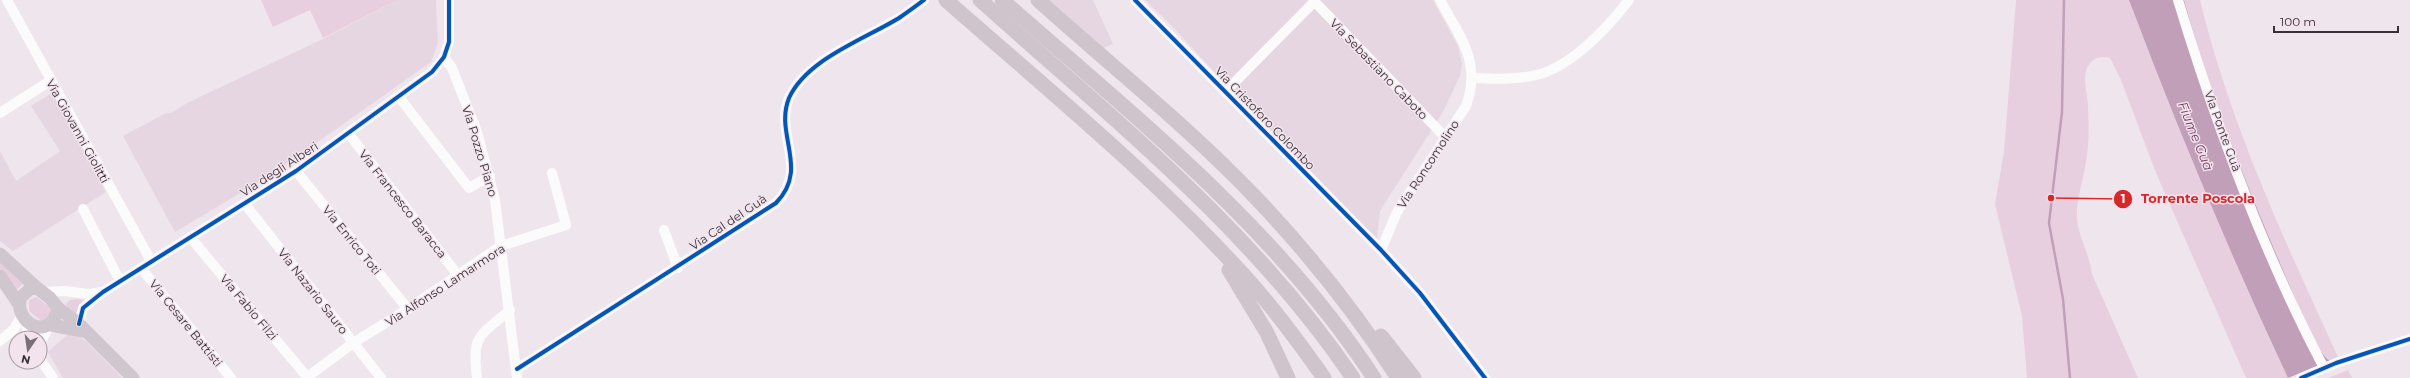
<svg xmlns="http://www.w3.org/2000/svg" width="2410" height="378" viewBox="0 0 2410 378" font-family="Montserrat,sans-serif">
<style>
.built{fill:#e6d6e1}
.green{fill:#e8cfe0}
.water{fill:#c29fb8}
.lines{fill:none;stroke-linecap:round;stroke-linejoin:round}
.stream{stroke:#c29fb8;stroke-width:2.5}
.minor{stroke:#fcfbfc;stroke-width:10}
.major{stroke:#cfc7cd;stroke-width:13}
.highway{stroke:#d0c4cc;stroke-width:15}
.cycleway-casing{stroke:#f2e3ed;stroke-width:6}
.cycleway{stroke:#0057b8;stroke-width:4}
.labels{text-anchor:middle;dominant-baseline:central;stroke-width:3;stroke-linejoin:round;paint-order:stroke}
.street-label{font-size:12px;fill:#373135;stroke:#f2e3ed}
.water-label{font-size:13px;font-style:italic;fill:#753964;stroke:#f2e3ed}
.leader{fill:none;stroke:#d62828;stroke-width:1.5}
.callout-dot{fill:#d62828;stroke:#f2e3ed;stroke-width:1.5}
.mark-label{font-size:12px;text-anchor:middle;font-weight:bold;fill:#fff}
.callout-label{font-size:13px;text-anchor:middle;font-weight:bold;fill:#d62828;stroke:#f2e3ed;stroke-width:3;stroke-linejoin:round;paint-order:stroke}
</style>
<rect width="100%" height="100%" fill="#eee6ec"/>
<g class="built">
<path d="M 397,0 L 436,0 L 438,43 L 431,62 L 274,173 L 175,232 L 123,136 L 166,113 L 171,113 L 189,102 L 323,39 Z"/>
<path d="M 1041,0 L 1093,0 L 1113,44 L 1101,49 Z"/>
<path d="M 1145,0 L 1433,0 L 1458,46 L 1462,64 L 1460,76 L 1443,112 L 1380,211 L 1376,248 L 1174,28 Z"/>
<path d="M 52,93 L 106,192 L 13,251 L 0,241 L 0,151 L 16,181 L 60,151 L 31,106 Z"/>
<path d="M 68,334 L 78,336 L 88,343 L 122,378 L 63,378 L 48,352 Z"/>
</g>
<g class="green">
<path d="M 261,0 L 397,0 L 323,38 L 310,10 L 273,27 Z"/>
<path d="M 2016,0 L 2129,0 C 2177,128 2230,254 2288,378 L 2246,378 L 2156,173 L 2121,80 L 2110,58 C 2100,55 2092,58 2087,68 C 2082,79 2088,95 2088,107 C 2089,126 2089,149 2085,168 C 2082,184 2076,201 2077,219 C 2079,239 2090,255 2092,274 L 2138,378 L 2027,378 L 2022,316 L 1995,204 L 2004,152 Z"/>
<path d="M 2184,0 L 2200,0 C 2230,124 2285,241 2338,357 L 2330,361 C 2316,353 2296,300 2289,284 C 2249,191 2211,98 2184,0 Z"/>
<path d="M 0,259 L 25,282 L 15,291 L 0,268 Z"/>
<path d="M 36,297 L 51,308 L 49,319 L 41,321 L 29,311 L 29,300 Z"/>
<path d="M 77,299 L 86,301 L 77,317 L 69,311 L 66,304 L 70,300 Z"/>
<path d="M 2348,370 L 2352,378 L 2328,378 Z"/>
</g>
<path class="water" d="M 2129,0 L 2184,0 C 2211,98 2249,191 2289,284 C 2296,300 2316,353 2330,361 L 2288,378 C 2230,254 2177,128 2129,0 Z"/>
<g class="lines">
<path class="stream" d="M 2064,0 L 2062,112 L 2049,223 L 2063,299 L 2070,378"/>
<g class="minor">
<path d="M 7,0 L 151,261"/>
<path d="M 1135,0 L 1381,250 L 1420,293 L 1485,378"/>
<path d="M 1313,0 L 1445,137"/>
<path d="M 2178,0 C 2216,125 2263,252 2324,368"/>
<path d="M 444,57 L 452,68 L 477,132 L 495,200 L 517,378"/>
<path d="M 1473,78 C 1496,79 1518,80 1540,74 C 1573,65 1609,26 1629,0"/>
<path d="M 1226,91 L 1314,2"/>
<path d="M 399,97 L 469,188 L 490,176"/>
<path d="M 0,113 L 50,81"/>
<path d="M 349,134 L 457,274"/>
<path d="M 296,171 L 408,309"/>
<path d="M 245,204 L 381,378"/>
<path d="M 83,209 L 120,281"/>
<path d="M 664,230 L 678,268"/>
<path d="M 190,237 L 308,378"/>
<path d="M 1381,250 L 1397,212 L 1466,106 C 1482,62 1460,37 1440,0"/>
<path d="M 141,268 L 231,378"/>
<path d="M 44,292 L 65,291 L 89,294 L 101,292"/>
<path d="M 26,320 L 28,338"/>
<path d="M 79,324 L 83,308 L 103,292 L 296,171 L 432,72 L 444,57 L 449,42 L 449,0"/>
<path d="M 0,341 L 14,329 L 22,315"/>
<path d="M 40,343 L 50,325"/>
<path d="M 40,359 L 53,378"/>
<path d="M 517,369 L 776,203 C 810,168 774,135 789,98 C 807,59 865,39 899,18 C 908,12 916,6 924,0"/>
<path d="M 306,378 L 353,343 L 408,309 L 501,246 L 566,225 L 552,173"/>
<path d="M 477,378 C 472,335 478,337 510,310"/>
<path d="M 2301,378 L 2336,363 L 2410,339"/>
</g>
<g class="major">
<path d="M 0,254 L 37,288"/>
<path d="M 0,276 L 18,303"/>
<path d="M 37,288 L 50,298 L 58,308 C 51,344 12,322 21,297 L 30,289 Z"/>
<path d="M 58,308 L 79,324 L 133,378"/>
<path d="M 51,325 L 83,331"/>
</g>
<g class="highway">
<path d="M 946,0 C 1046,88 1150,173 1240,271 C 1271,304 1298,341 1324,378"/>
<path d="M 980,0 C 1113,119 1252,229 1353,378"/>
<path d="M 1002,0 C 1135,117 1276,228 1374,378"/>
<path d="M 1038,0 C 1111,66 1190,128 1258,200 C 1310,255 1357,314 1398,378"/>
<path d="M 1229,270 L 1267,333 L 1288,378"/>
<path d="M 1381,336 L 1414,378"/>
</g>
<g class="cycleway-casing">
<g id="cycleway">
<path d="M 1135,0 L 1381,250 L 1420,293 L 1485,378"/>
<path d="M 79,324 L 83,308 L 103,292 L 296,171 L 432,72 L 444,57 L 449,42 L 449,0"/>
<path d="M 517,369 L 776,203 C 810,168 774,135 789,98 C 807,59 865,39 899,18 C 908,12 916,6 924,0"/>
<path d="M 2301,378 L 2336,363 L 2410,339"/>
</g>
</g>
<use href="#cycleway" class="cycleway"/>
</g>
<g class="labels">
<g class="street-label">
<text transform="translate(1379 69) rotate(46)">Via Sebastiano Caboto</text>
<text transform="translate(1265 118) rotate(46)">Via Cristoforo Colombo</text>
<text transform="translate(78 131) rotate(61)">Via Giovanni Giolitti</text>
<text transform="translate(2223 131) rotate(70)">Via Ponte Guà</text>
<text transform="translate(480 151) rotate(73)">Via Pozzo Piano</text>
<text transform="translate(1428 164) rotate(-57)">Via Roncomolino</text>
<text transform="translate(279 169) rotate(-33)">Via degli Alberi</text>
<text transform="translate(403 204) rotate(52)">Via Francesco Baracca</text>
<text transform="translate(728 222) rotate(-34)">Via Cal del Guà</text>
<text transform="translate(352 240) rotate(51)">Via Enrico Toti</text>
<text transform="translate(445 285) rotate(-33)">Via Alfonso Lamarmora</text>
<text transform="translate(313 291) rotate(52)">Via Nazario Sauro</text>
<text transform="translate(249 307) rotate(50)">Via Fabio Filzi</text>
<text transform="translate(186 323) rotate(51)">Via Cesare Battisti</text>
</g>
<g class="water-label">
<text transform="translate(2196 136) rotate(68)">Fiume Guà</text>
</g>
</g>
<path class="leader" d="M2051 198L2123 199"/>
<g class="callout-dot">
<circle cx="2051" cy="198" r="4"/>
<circle cx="2123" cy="199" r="10"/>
</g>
<g class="mark-label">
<text x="2123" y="203">1</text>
</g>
<g class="callout-label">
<text x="2198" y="203">Torrente Poscola</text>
</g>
<g transform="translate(28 350) rotate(193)"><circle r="19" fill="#f2e3ed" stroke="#a79ca3"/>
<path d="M0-3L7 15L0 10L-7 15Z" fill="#777075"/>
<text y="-6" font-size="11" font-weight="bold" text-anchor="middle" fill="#373135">N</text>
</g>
<path d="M2274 26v6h124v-6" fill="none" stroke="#373135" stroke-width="2"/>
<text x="2280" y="26" font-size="12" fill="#373135" stroke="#f2e3ed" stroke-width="3" paint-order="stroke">100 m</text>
</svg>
